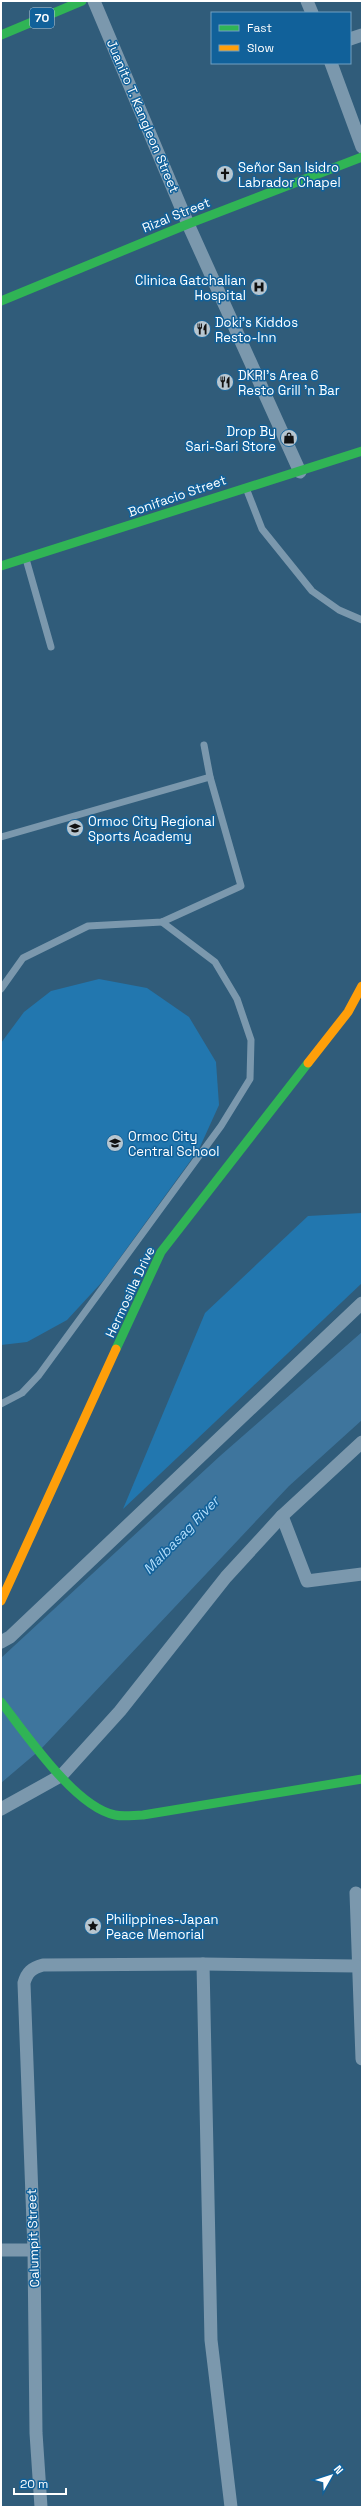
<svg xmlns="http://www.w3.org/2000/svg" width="363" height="2508" viewBox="0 0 363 2508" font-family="'Space Grotesk',sans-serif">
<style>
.green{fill:#2277af}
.water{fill:#3e759d}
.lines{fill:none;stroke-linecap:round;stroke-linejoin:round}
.lane{stroke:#7b98ad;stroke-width:7}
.street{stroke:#7b98ad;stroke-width:13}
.fast{stroke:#30b455;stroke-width:9}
.slow{stroke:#ff9f0a;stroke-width:9}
.labels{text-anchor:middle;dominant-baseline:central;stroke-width:3;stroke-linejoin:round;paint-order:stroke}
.shield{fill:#11619a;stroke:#b8d0e1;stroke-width:1}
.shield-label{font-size:12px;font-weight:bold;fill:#fff}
.street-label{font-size:13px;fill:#fff;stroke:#11619a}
.poi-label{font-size:13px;fill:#fff;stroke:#11619a;text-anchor:start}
.water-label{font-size:14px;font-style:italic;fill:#b1ddfb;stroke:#11619a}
</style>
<rect width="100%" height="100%" fill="#305c7a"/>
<g class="green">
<path d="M 99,979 L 147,988 L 189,1017 L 216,1062 L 219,1105 L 199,1149 L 103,1281 L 67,1320 L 27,1342 L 1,1345 L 1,1043 L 24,1012 L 51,991 Z"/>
<path d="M 362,1213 L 362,1283 L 123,1509 L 205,1313 L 308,1216 Z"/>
</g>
<path class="water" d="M 362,1332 L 362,1420 L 289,1486 L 41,1749 L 1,1783 L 1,1658 L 220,1456 Z"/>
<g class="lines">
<g class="lane">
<path d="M 246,488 L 262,529 L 312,591 L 339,610 L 362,620"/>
<path d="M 26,559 L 51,647"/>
<path d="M 1,837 L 210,777"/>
<path d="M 1,989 L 23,958 L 88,926 L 162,922 L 241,886 L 210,777 L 204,745"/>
<path d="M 1,1404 L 22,1393 L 39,1375 L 221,1126 L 250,1079 L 251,1040 L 237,999 L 215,962 L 162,922"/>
</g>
<g class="street">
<path d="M 94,1 L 188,224 L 300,472"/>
<path d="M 307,1 L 312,13"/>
<path d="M 350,39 L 362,35"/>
<path d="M 331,63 L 362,147"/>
<path d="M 282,1516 L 307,1581 L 362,1574"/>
<path d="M 1,1642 L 10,1637 L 362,1303"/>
<path d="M 1,1809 L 62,1775 L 120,1711 L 226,1577 L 282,1516 L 362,1442"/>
<path d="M 356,1893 L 362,2059"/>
<path d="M 203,1964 L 211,2340 L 231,2507"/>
<path d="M 1,2250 L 34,2250"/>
<path d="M 41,2507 L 36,2433 L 34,2250 L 24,1983 C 27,1972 32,1968 43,1965 L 203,1964 L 357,1966"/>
</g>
<g class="fast">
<path d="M 1,35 L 82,1"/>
<path d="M 1,301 L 188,224 L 362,157"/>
<path d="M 1,566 L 362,451"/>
<path d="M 116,1349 L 161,1252 L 308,1063"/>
<path d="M 1,1702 C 26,1734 75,1807 115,1815 C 124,1817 134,1815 143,1815 L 362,1779"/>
</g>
<g class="slow">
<path d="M 308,1063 L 348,1012 L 362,986"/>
<path d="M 1,1601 L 116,1349"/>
</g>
</g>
<defs>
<g id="church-disc" transform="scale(0.9)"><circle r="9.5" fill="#b7c6d0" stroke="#11619a"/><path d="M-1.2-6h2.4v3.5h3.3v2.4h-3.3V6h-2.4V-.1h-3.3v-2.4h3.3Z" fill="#111"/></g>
<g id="hospital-disc" transform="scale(0.9)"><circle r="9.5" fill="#b7c6d0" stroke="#11619a"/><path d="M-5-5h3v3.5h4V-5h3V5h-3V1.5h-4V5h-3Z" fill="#111"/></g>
<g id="restaurant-disc" transform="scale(0.9)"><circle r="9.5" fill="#b7c6d0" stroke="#11619a"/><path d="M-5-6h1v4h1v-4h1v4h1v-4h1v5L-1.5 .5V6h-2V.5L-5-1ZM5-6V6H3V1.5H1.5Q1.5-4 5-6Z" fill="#111"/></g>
<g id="shop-disc" transform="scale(0.9)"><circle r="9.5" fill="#b7c6d0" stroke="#11619a"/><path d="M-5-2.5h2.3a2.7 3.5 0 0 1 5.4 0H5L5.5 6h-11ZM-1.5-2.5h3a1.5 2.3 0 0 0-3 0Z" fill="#111"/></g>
<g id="school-disc" transform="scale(0.9)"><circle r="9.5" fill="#b7c6d0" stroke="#11619a"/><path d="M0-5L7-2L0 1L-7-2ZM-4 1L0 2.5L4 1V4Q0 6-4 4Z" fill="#111"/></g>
<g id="sight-disc" transform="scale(0.9)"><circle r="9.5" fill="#b7c6d0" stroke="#11619a"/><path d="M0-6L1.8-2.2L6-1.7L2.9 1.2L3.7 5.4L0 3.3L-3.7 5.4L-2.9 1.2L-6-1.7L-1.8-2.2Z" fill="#111"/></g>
</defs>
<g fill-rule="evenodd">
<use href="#church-disc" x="225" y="174"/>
<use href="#hospital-disc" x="259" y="287"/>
<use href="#restaurant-disc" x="202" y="329"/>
<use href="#restaurant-disc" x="225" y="382"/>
<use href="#shop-disc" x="289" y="438"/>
<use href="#school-disc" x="75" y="828"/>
<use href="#school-disc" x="115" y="1143"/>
<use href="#sight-disc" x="93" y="1926"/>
</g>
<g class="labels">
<rect class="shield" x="30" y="8" width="24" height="20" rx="3"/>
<g class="shield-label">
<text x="42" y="18">70</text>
</g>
<g class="street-label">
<text transform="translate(143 116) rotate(67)">Juanito T. Kangleon Street</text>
<text transform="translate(176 215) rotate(-22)">Rizal Street</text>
<text transform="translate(177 496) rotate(-19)">Bonifacio Street</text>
<text transform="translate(130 1292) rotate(-65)">Hermosilla Drive</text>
<text transform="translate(33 2238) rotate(-92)">Calumpit Street</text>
</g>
<g class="poi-label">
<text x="238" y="167">Señor San Isidro<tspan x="238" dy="15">Labrador Chapel</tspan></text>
<text x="246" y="280" text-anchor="end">Clinica Gatchalian<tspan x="246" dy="15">Hospital</tspan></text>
<text x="215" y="322">Doki's Kiddos<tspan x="215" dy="15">Resto-Inn</tspan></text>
<text x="238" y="375">DKRI's Area 6<tspan x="238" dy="15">Resto Grill 'n Bar</tspan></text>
<text x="276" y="431" text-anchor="end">Drop By<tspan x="276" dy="15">Sari-Sari Store</tspan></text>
<text x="88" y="821">Ormoc City Regional<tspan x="88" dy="15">Sports Academy</tspan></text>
<text x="128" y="1136">Ormoc City<tspan x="128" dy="15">Central School</tspan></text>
<text x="106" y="1919">Philippines-Japan<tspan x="106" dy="15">Peace Memorial</tspan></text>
</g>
<g class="water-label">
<text transform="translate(181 1535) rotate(-46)">Malbasag River</text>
</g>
</g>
<rect width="363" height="2508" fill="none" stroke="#ffffff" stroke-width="4"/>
<rect x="211" y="12" width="140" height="52" fill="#11619a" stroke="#70a0c2"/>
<rect x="219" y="25" width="20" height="6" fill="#30b455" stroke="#70a0c2"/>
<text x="247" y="32" font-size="12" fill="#ffffff">Fast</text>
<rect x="219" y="45" width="20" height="6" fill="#ff9f0a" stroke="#70a0c2"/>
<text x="247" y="52" font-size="12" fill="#ffffff">Slow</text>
<g transform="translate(331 2476) rotate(51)" stroke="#11619a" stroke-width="3" paint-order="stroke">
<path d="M0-3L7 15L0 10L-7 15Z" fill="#ffffff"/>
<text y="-6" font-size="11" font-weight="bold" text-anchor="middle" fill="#ffffff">N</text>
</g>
<path d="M14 2488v6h52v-6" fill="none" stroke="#ffffff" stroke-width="2"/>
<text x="20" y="2488" font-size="12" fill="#ffffff" stroke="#11619a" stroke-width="3" paint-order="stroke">20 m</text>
</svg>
